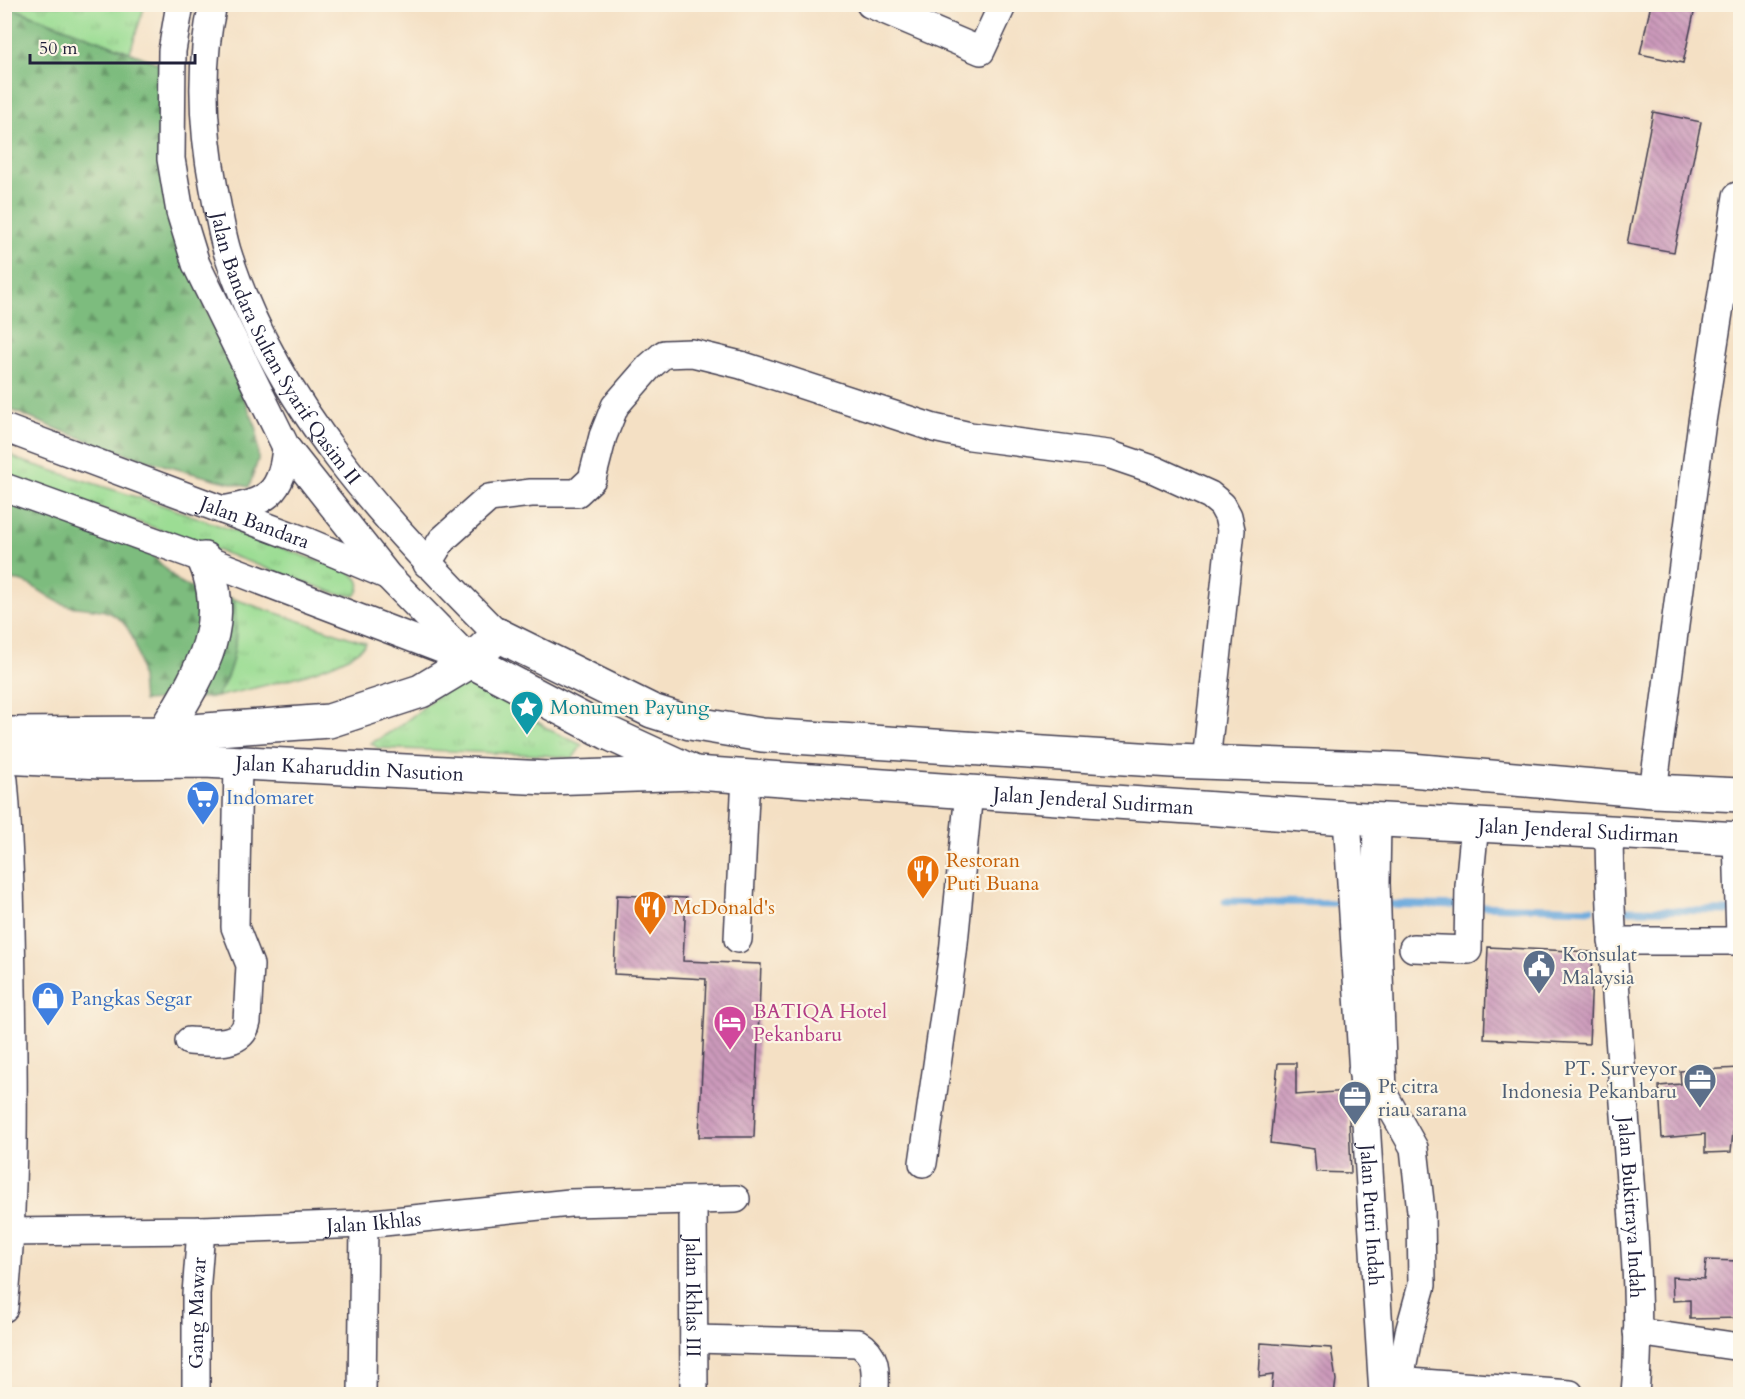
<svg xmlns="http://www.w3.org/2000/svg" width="1745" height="1399" viewBox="0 0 1745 1399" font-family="Cardo,serif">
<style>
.grass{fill:url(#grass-tufts);stroke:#5f8068;stroke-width:1.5}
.forest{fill:url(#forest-firs);stroke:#506f5c;stroke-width:1.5}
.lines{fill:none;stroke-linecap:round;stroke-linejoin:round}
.stream{stroke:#6ba9dd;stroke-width:7}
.building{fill:url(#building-back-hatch)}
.minor-casing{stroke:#423e50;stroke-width:30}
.major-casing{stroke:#423e50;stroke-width:36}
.highway-casing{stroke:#423e50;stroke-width:36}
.minor{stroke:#fff;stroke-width:27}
.major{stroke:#fff;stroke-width:33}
.highway{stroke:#fff;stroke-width:33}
.labels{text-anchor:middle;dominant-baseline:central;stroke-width:4.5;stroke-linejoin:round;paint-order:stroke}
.street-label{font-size:20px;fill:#22223b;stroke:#fcf5e5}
.culture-label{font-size:20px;fill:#0d838f;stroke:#fcf5e5;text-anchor:start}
.shop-label{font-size:20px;fill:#366cbe;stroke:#fcf5e5;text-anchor:start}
.food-label{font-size:20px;fill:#c56008;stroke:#fcf5e5;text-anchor:start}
.service-label{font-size:20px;fill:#4e5e75;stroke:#fcf5e5;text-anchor:start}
.hotel-label{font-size:20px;fill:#b23c85;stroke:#fcf5e5;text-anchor:start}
</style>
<defs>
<pattern id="grass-tufts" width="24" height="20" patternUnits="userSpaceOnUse" patternTransform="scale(1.5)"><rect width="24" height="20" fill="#9cdd94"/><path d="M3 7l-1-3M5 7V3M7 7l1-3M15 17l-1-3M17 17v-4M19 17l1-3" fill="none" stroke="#86bd80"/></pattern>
<pattern id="forest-firs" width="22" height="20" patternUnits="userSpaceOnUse" patternTransform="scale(1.5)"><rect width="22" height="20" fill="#7dbc7e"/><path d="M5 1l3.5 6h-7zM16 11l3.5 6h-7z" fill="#669868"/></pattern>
<pattern id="building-back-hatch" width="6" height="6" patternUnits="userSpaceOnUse" patternTransform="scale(1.5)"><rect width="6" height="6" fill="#cc9abb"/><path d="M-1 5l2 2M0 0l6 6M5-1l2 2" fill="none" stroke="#a57d99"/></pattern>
</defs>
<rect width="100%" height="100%" fill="#fcf5e5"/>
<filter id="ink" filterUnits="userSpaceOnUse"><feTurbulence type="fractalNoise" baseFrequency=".0167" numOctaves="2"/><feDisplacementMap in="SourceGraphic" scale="12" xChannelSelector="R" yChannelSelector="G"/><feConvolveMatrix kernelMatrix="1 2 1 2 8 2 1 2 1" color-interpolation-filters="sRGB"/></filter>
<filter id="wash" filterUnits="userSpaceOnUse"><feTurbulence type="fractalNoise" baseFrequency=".008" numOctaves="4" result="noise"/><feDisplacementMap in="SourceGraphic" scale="24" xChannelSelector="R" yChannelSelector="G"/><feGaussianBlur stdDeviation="1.35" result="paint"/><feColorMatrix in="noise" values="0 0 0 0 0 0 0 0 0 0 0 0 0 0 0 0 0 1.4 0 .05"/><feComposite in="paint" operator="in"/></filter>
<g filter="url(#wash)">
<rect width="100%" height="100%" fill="#f4e0c4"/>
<g class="grass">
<path d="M 5,5 L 4,5 L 145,5 L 130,52 Z"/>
<path d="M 5,451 L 19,460 L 165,506 L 349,572 C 360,578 363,586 355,596 L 338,594 L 5,474 Z"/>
<path d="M 234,599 L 366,643 C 348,669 249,689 216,697 C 236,669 238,632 234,599 Z"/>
<path d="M 461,673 L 550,730 L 582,745 L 573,758 L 542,755 L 378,748 L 371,743 C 405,726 433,699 461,673 Z"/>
</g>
<g class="forest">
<path d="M 4,5 L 161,64 L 178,241 L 257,429 L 258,460 L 249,487 C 170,470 78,440 5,407 Z"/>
<path d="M 4,498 L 107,534 L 153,556 L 181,584 L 234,599 C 238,635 237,666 216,697 L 143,701 C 140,673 141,629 112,614 C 98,606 78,610 63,604 C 43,596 28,576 5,581 Z"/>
</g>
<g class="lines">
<g class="stream">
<path d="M 1225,901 L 1333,903"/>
<path d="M 1381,904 L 1463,906"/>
<path d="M 1474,906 L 1592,909"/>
<path d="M 1628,910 L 1730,911"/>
</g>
</g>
<g id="blocks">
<g class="building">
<path d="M 1651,4 L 1696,4 L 1683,63 L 1640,54 Z"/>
<path d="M 1653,112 L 1701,122 L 1674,252 L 1627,244 Z"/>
<path d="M 617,895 L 686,898 L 683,961 L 761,964 L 754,1137 L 699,1137 L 706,979 L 614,974 Z"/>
<path d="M 1488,947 L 1593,952 L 1589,1044 L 1484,1039 Z"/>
<path d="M 1278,1063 L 1296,1063 L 1296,1095 L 1348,1091 L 1351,1173 L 1316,1172 L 1314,1149 L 1270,1143 Z"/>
<path d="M 1740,1068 L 1740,1131 L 1733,1132 L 1731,1152 L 1705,1153 L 1705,1134 L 1662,1138 L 1659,1086 L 1681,1084 L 1680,1071 Z"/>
<path d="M 1706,1260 L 1740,1261 L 1740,1318 L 1690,1319 L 1690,1300 L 1673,1301 L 1672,1277 L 1704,1279 Z"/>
<path d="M 1261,1343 L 1331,1348 L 1336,1380 L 1334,1395 L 1271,1395 L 1273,1375 L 1259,1377 Z"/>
</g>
</g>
</g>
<g filter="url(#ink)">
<use href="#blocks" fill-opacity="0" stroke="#423e50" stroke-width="1.5"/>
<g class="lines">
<g class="minor-casing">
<g id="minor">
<path d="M 180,4 L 172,51 L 171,159 L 180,212 L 196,264 L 286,447 L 388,576 L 471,661"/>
<path id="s1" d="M 213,4 C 199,66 202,127 214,189 C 218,209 221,231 227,251 C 275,405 387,523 498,635"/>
<path d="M 870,4 L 981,51 L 1003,4"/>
<path id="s2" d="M 4,428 L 308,542 L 386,575"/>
<path d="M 4,487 L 204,559 L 459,656"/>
<path d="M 222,510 C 267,502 282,495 286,447"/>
<path d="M 427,564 L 442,540 L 489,498 L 531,493 L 577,493 L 592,479 L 603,436 L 615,406 L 649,367 L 664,354 L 692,353 L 741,365 L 934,428 L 970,436 L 1108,454 L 1155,470 L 1210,495 L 1222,505 L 1228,516 L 1231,530 L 1206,762"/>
<path d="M 4,780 C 10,850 11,919 12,989 C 14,1096 15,1202 4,1308"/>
<path d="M 1653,791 L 1702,422 L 1737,196"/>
<path id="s3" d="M 1347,818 L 1383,1394"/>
<path d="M 1377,819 L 1376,883 L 1383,1093"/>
<path id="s4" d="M 1609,832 C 1610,940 1620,1047 1628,1154 C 1634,1234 1642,1314 1635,1394"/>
<path d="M 1737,838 L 1740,937"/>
<path d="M 738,939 L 746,776"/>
<path d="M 1612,941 L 1740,941"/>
<path d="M 1413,948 L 1468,950 L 1469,886 L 1475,824"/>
<path d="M 189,1041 C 209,1042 242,1048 247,1022 L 250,965 L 235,927 L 238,763"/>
<path d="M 1362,1071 L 1383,1093 L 1414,1148 L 1421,1211 L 1422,1285 L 1409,1332 L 1400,1380"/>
<path d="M 923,1163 L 953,953 L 969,792"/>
<path id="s5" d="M 693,1201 L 694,1394"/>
<path id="s6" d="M 4,1232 L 201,1230 L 364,1224 L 570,1203 L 736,1199"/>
<path d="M 1637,1332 L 1740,1347"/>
<path d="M 694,1339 L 858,1343 C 879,1356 875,1373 875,1394"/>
<path d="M 1383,1380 L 1570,1394"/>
<path id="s7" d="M 196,1394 L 196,1294 L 201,1230"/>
<path d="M 362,1394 L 364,1224"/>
</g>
</g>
<g class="major-casing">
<g id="major">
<path d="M 498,635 L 652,711 L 690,723 L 762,735 L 1172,761 L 1399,769 L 1653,791 L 1740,795"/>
<path id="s8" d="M 471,661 L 608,733 L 695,773 L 1347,818 L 1740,839"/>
</g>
</g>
<g class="highway-casing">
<g id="highway">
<path d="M 164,733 C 198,676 233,626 204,559"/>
<path d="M 4,734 L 164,733 L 329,721 L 421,691 L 471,661 L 498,635"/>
<path id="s9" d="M 4,757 L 101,762 L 204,761 L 547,778 L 695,773"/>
</g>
</g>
<use href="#minor" class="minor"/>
<use href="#major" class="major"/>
<use href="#highway" class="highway"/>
</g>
</g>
<defs>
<g id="sight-pin" transform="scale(1.725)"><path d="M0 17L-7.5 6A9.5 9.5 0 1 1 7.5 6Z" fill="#0f9aa8" stroke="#fcf5e5"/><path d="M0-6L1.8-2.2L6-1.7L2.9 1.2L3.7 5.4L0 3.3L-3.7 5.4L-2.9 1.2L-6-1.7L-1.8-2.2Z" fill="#fff"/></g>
<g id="supermarket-pin" transform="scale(1.725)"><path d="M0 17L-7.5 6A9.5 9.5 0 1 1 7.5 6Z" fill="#3f7fe0" stroke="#fcf5e5"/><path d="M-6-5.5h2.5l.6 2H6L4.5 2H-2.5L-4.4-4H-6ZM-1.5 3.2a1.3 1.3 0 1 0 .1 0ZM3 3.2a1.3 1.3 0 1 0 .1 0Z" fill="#fff"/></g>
<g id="restaurant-pin" transform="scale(1.725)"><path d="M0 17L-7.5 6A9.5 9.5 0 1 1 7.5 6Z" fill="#e8710a" stroke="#fcf5e5"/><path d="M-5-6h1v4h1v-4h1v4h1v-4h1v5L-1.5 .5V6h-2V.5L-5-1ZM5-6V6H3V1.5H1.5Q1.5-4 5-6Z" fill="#fff"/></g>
<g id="civic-pin" transform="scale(1.725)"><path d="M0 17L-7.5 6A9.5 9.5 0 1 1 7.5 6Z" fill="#5c6f8a" stroke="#fcf5e5"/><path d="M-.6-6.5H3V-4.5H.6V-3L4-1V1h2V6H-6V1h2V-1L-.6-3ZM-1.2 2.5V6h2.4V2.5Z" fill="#fff"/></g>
<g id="shop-pin" transform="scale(1.725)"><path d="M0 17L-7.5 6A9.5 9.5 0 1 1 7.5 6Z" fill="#3f7fe0" stroke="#fcf5e5"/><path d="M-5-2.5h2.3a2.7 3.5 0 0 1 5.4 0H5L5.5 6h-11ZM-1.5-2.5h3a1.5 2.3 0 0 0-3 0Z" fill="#fff"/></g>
<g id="hotel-pin" transform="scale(1.725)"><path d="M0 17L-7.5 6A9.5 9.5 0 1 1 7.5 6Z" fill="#d1479c" stroke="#fcf5e5"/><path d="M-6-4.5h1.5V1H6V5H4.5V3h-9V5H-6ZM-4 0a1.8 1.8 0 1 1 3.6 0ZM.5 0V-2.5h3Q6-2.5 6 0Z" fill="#fff"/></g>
<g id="office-pin" transform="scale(1.725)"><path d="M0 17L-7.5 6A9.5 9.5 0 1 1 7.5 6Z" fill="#5c6f8a" stroke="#fcf5e5"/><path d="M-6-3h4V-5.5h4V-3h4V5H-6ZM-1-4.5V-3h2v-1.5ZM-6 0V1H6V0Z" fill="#fff"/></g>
</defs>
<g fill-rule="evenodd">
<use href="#sight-pin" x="527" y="707"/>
<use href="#supermarket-pin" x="203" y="797"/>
<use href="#restaurant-pin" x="923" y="871"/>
<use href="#restaurant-pin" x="650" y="907"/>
<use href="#civic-pin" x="1539" y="966"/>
<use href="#shop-pin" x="48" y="998"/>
<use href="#hotel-pin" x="730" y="1022"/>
<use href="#office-pin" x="1700" y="1080"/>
<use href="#office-pin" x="1355" y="1097"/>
</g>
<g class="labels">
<g class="street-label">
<text stroke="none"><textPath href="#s1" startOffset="363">Jalan Bandara Sultan Syarif Qasim II</textPath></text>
<text stroke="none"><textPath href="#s2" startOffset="268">Jalan Bandara</textPath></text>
<text stroke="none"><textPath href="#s9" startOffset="346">Jalan Kaharuddin Nasution</textPath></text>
<text stroke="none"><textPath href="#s8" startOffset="650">Jalan Jenderal Sudirman</textPath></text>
<text stroke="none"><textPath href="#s8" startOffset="1136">Jalan Jenderal Sudirman</textPath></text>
<text stroke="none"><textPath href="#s4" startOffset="376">Jalan Bukitraya Indah</textPath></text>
<text stroke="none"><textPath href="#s3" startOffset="398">Jalan Putri Indah</textPath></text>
<text stroke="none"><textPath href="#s6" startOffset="370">Jalan Ikhlas</textPath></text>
<text stroke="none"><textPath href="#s5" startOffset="96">Jalan Ikhlas III</textPath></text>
<text stroke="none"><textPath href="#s7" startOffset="81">Gang Mawar</textPath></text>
</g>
<g class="culture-label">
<text x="550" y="707">Monumen Payung</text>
</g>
<g class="shop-label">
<text x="226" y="797">Indomaret</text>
<text x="71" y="998">Pangkas Segar</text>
</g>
<g class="food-label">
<text x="946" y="860">Restoran<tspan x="946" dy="23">Puti Buana</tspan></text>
<text x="673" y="907">McDonald's</text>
</g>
<g class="service-label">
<text x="1562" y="954">Konsulat<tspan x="1562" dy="23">Malaysia</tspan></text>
<text x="1677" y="1068" text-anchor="end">PT. Surveyor<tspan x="1677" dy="23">Indonesia Pekanbaru</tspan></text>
<text x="1378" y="1086">Pt citra<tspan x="1378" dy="23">riau sarana</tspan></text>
</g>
<g class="hotel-label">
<text x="753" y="1011">BATIQA Hotel<tspan x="753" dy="23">Pekanbaru</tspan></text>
</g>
</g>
<rect width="1745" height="1399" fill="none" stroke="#fcf5e5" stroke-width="24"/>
<path d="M30 54v9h165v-9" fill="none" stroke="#22223b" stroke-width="3"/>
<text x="39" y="54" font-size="18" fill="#22223b" stroke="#fcf5e5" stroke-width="4.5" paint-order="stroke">50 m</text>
</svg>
